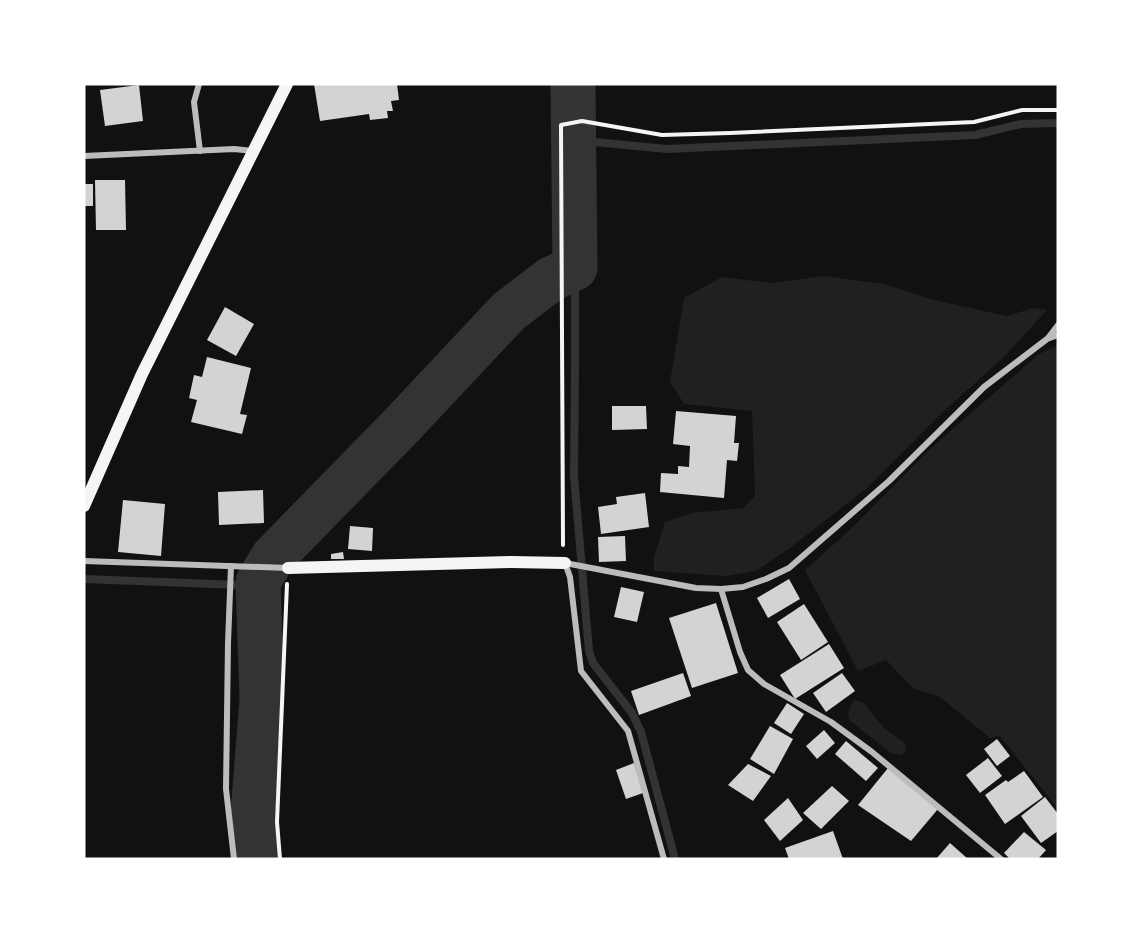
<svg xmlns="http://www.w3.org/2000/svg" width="1142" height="943" viewBox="0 0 1142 943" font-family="'Work Sans',sans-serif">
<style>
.green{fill:#202020}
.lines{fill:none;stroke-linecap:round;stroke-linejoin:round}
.stream{stroke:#333;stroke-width:8}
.river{stroke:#333;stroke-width:45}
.building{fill:#d3d3d3}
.path{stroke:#f5f5f5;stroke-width:4}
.minor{stroke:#bcbcbc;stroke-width:6}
.secondary{stroke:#f5f5f5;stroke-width:12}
</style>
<rect width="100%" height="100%" fill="#111"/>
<g class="green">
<path d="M 824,276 L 884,284 L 934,300 L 1007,316 L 1033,308 L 1047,310 L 1006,355 L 943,412 L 867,488 L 791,547 L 756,571 L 726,576 L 654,571 L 654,557 L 665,522 L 692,513 L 744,508 L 755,495 L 752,411 L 684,404 L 670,382 L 684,298 L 722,277 L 771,283 Z"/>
<path d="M 1058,345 L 1058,809 L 1000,736 L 990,738 L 940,697 L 913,688 L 886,660 L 858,671 L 805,570 L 852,528 L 927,452 L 956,426 L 1039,354 Z"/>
<path d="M 854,700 L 864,703 L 884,728 L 905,743 L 906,751 L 901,755 L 891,753 L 849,720 L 848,712 Z"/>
</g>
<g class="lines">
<g class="stream">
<path d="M 574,140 L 667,149 L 975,135 L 1021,124 L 1058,123"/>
<path d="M 575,268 L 575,365 L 574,476 L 589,651 L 593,663 L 632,713 L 641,732 L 675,859"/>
<path d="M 84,579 L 240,585 L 259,592"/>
</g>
<path class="river" d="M 258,859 L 253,813 L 262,700 L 258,582 L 273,557 L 402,425 L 509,311 L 551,279 L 575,268 L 573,84"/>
</g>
<g class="building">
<path d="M 314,84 L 397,84 L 399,100 L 391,101 L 393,111 L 387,111 L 388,118 L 370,120 L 369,114 L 320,121 Z"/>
<path d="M 139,85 L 143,121 L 105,126 L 100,90 Z"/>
<path d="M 95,180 L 125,180 L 126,230 L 96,230 Z"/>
<rect x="84" y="184" width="9" height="22"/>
<path d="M 225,307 L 254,324 L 236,356 L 207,340 Z"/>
<path d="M 207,357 L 251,368 L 240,414 L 247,415 L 242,434 L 191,422 L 197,400 L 189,398 L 194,375 L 202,377 Z"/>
<path d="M 612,406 L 646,406 L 647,429 L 612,430 Z"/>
<path d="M 676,411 L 736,416 L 734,443 L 739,443 L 737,461 L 727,460 L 724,498 L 660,492 L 661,473 L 678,474 L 678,466 L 689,467 L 690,446 L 673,444 Z"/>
<path d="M 263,490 L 264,523 L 219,525 L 218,492 Z"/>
<path d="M 645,493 L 649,527 L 601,534 L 598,507 L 617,504 L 616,497 Z"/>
<path d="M 123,500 L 165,504 L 161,556 L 118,552 Z"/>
<path d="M 350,526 L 373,528 L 372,551 L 348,549 Z"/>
<path d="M 625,536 L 626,561 L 599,562 L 598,537 Z"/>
<path d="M 343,552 L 344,559 L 331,559 L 331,554 Z"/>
<path d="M 789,579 L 800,599 L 768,618 L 757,598 Z"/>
<path d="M 621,587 L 644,592 L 637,622 L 614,617 Z"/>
<path d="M 716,603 L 738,673 L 692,688 L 669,618 Z"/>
<path d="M 804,604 L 828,642 L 801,660 L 777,622 Z"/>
<path d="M 829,644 L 844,668 L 795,699 L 780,675 Z"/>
<path d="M 683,673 L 691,696 L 639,715 L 631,691 Z"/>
<path d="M 842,673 L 855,691 L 826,712 L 813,693 Z"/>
<path d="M 787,703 L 804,714 L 791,734 L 774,723 Z"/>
<path d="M 770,726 L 793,739 L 774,774 L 750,759 Z"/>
<path d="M 824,730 L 835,743 L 817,759 L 806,746 Z"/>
<path d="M 997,739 L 1010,756 L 997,766 L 984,749 Z"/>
<path d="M 846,741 L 878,768 L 866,781 L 835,754 Z"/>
<path d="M 988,758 L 1002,776 L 980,793 L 966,775 Z"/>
<path d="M 634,763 L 643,793 L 626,799 L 616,770 Z"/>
<path d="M 748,764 L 771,776 L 753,801 L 728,785 Z"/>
<path d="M 888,768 L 938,809 L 911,841 L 858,805 Z"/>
<path d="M 1024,771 L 1043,797 L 1005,824 L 985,795 L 1006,780 L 1008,782 Z"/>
<path d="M 832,786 L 849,801 L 821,829 L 803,813 Z"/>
<path d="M 1045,797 L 1058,814 L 1058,831 L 1041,843 L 1021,816 Z"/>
<path d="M 788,798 L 803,820 L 780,841 L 764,820 Z"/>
<path d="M 833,831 L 843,859 L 789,859 L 785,848 Z"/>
<path d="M 1024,832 L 1046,850 L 1038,859 L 1010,859 L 1004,853 Z"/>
<path d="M 950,843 L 968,859 L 936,859 Z"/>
</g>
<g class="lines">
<g class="path">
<path d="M 563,545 L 561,125 L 582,121 L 662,135 L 730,133 L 974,122 L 1022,110 L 1058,110"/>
<path d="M 280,859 L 277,822 L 287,584"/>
</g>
<g class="minor">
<path d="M 199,84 L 194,102 L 200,151"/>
<path d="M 84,156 L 234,149 L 253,151"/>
<path d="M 1048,338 L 1058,325"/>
<path d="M 84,561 L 288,568"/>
<path d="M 565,563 L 696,588 L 721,589 L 743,587 L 766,579 L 789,568 L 889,481 L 984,387 L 1047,339 L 1058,335"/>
<path d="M 565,563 L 570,577 L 581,671 L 628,731 L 664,859"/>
<path d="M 231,566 L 228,643 L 226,789 L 234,859"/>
<path d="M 721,589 L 740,652 L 748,670 L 764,684 L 831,722 L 872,752 L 1001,859"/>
</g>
<g class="secondary">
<path d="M 84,506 L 142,374 L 287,84"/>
<path d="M 288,568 L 512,562 L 565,563"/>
</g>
</g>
<rect width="1142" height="943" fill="none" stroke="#ffffff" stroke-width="171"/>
</svg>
